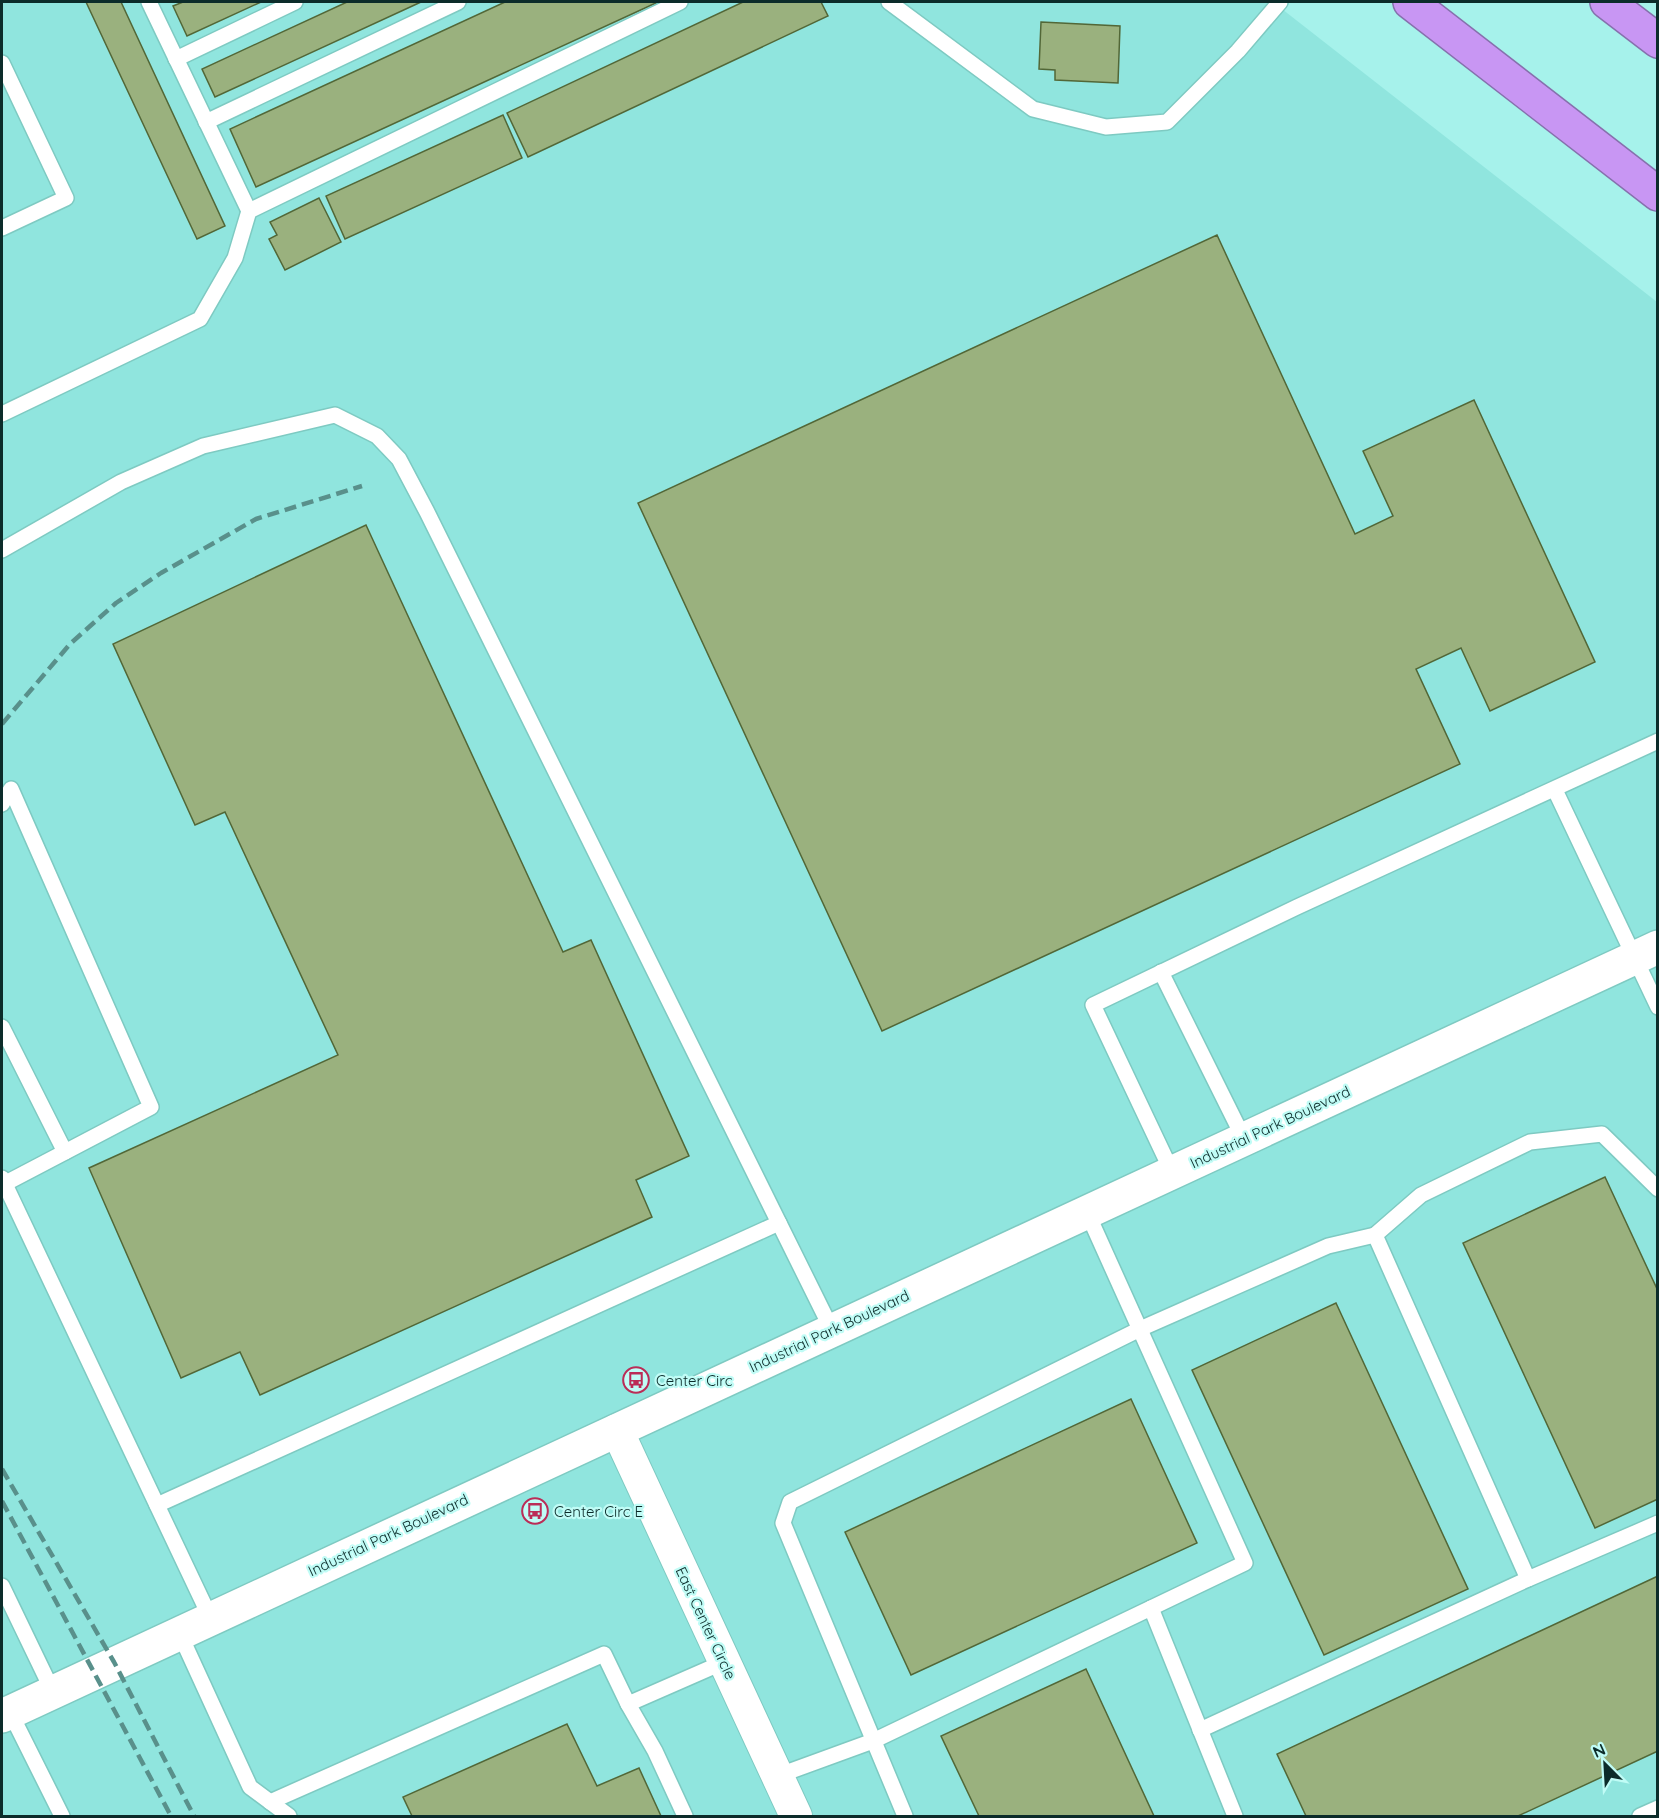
<svg xmlns="http://www.w3.org/2000/svg" width="1659" height="1818" viewBox="0 0 1659 1818" font-family="Quicksand,sans-serif">
<style>
.built{fill:#90e5de}
.building{fill:#9ab17e;stroke:#526737;stroke-width:1.5}
.lines{fill:none;stroke-linecap:round;stroke-linejoin:round}
.lane-casing{stroke:#7ecac2;stroke-width:18}
.street-casing{stroke:#7ecac2;stroke-width:34}
.secondary-casing{stroke:#7ecac2;stroke-width:36}
.highway-casing{stroke:#8671ad;stroke-width:36}
.lane{stroke:#fff;stroke-width:15}
.street{stroke:#fff;stroke-width:32}
.secondary{stroke:#fff;stroke-width:33}
.highway{stroke:#c896f3;stroke-width:33}
.rail{stroke:#59908b;stroke-width:4.5;stroke-dasharray:12 6;stroke-linecap:butt}
.labels{text-anchor:middle;dominant-baseline:central;stroke-width:4.5;stroke-linejoin:round;paint-order:stroke}
.street-label{font-size:15px;fill:#0c2c2a;stroke:#c0fcf6}
.poi-label{font-size:15px;fill:#0c2c2a;stroke:#c0fcf6;text-anchor:start}
</style>
<rect width="100%" height="100%" fill="#a6f2eb"/>
<path class="built" d="M 2,2 L 1273,2 L 1657,302 L 1657,1816 L 2,1816 Z"/>
<g class="building">
<path d="M 86,2 L 121,2 L 225,226 L 197,239 Z"/>
<path d="M 183,2 L 261,2 L 187,36 L 173,6 Z"/>
<path d="M 347,2 L 421,2 L 215,97 L 202,69 Z"/>
<path d="M 505,2 L 658,2 L 256,187 L 230,129 Z"/>
<path d="M 743,2 L 821,2 L 828,16 L 528,157 L 507,113 Z"/>
<path d="M 1041,22 L 1120,26 L 1118,83 L 1055,80 L 1055,70 L 1039,69 Z"/>
<path d="M 503,115 L 522,158 L 345,239 L 326,196 Z"/>
<path d="M 319,198 L 341,242 L 285,270 L 269,239 L 277,235 L 270,222 Z"/>
<path d="M 1217,235 L 1355,534 L 1393,516 L 1363,451 L 1474,400 L 1595,662 L 1490,711 L 1461,648 L 1416,669 L 1460,764 L 882,1031 L 638,503 Z"/>
<path d="M 366,525 L 563,952 L 591,940 L 689,1156 L 636,1180 L 652,1217 L 260,1395 L 240,1352 L 181,1378 L 89,1168 L 338,1055 L 225,812 L 195,825 L 113,644 Z"/>
<path d="M 1605,1177 L 1658,1291 L 1658,1499 L 1595,1528 L 1463,1243 Z"/>
<path d="M 1336,1303 L 1468,1589 L 1324,1655 L 1192,1370 Z"/>
<path d="M 1131,1399 L 1197,1543 L 911,1675 L 845,1532 Z"/>
<path d="M 1658,1576 L 1658,1751 L 1518,1816 L 1306,1816 L 1277,1754 Z"/>
<path d="M 1086,1669 L 1154,1816 L 979,1816 L 941,1736 Z"/>
<path d="M 567,1724 L 597,1786 L 639,1768 L 661,1816 L 412,1816 L 403,1797 Z"/>
</g>
<g class="lines">
<g class="lane-casing">
<g id="lane">
<path d="M 149,2 L 249,211"/>
<path d="M 889,2 L 1033,109 L 1106,127 L 1167,122 L 1238,51 L 1280,2"/>
<path d="M 176,59 L 295,2"/>
<path d="M 2,63 L 66,198 L 2,228"/>
<path d="M 206,122 L 458,2"/>
<path d="M 2,414 L 200,319 L 235,258 L 249,211 L 680,2"/>
<path d="M 2,550 L 121,482 L 203,446 L 335,415 L 377,436 L 399,459 L 427,512 L 832,1330"/>
<path d="M 1555,790 L 1658,1007"/>
<path d="M 2,804 L 11,789 L 151,1107 L 4,1184"/>
<path d="M 1161,972 L 1244,1139"/>
<path d="M 2,1027 L 65,1152"/>
<path d="M 1172,1172 L 1093,1005 L 1297,907 L 1658,741"/>
<path d="M 2,1178 L 210,1617"/>
<path d="M 1087,1212 L 1245,1563 L 1151,1608 L 1235,1816"/>
<path d="M 157,1505 L 779,1223"/>
<path d="M 1528,1579 L 1375,1235 L 1421,1195 L 1530,1142 L 1602,1134 L 1658,1189"/>
<path d="M 2,1586 L 53,1692"/>
<path d="M 179,1632 L 250,1787 L 289,1816"/>
<path d="M 628,1704 L 655,1751 L 685,1816"/>
<path d="M 10,1712 L 62,1816"/>
<path d="M 1200,1730 L 1528,1579 L 1658,1523"/>
<path d="M 777,1776 L 873,1741 L 1151,1608"/>
<path d="M 270,1802 L 604,1654 L 628,1704 L 724,1662"/>
<path d="M 905,1816 L 783,1523 L 790,1502 L 1140,1329 L 1328,1246 L 1375,1235"/>
<path d="M 1640,1816 L 1658,1808"/>
</g>
</g>
<g class="street-casing">
<path id="street" d="M 617,1430 L 796,1816"/>
</g>
<g class="secondary-casing">
<path id="secondary" d="M 2,1716 L 1658,947"/>
</g>
<g class="highway-casing">
<g id="highway">
<path d="M 1410,2 L 1658,194"/>
<path d="M 1607,2 L 1658,41"/>
</g>
</g>
<use href="#lane" class="lane"/>
<use href="#street" class="street"/>
<use href="#secondary" class="secondary"/>
<use href="#highway" class="highway"/>
<g class="rail">
<path d="M 2,724 L 70,644 L 116,603 L 161,573 L 256,519 L 362,486"/>
<path d="M 2,1469 L 114,1662 L 194,1816"/>
<path d="M 2,1501 L 171,1816"/>
</g>
</g>
<defs>
<g id="bus-ring" transform="scale(1.35)"><circle r="9.5" fill="#c0fcf6" stroke="#bb2c57" stroke-width="1.5"/><path d="M-5-6H5V4H4V6H2V4H-2V6H-4V4H-5ZM-3.5-4V0h7V-4ZM-3.5 1.2v1.5H-2V1.2ZM2 1.2v1.5H3.5V1.2Z" fill="#bb2c57"/></g>
</defs>
<g fill-rule="evenodd">
<use href="#bus-ring" x="636" y="1380"/>
<use href="#bus-ring" x="535" y="1511"/>
</g>
<g class="labels">
<g class="street-label">
<text transform="translate(1270 1127) rotate(-25)">Industrial Park Boulevard</text>
<text transform="translate(829 1331) rotate(-25)">Industrial Park Boulevard</text>
<text transform="translate(388 1535) rotate(-25)">Industrial Park Boulevard</text>
<text transform="translate(706 1623) rotate(65)">East Center Circle</text>
</g>
<g class="poi-label">
<text x="656" y="1380">Center Circ</text>
<text x="554" y="1511">Center Circ E</text>
</g>
</g>
<rect width="1659" height="1818" fill="none" stroke="#0c2c2a" stroke-width="6"/>
<g transform="translate(1605 1764) rotate(336)" stroke="#c0fcf6" stroke-width="4.5" paint-order="stroke">
<path d="M0-4.5L10 22L0 15L-10 22Z" fill="#0c2c2a"/>
<text y="-9" font-size="16" font-weight="bold" text-anchor="middle" fill="#0c2c2a">N</text>
</g>
</svg>
